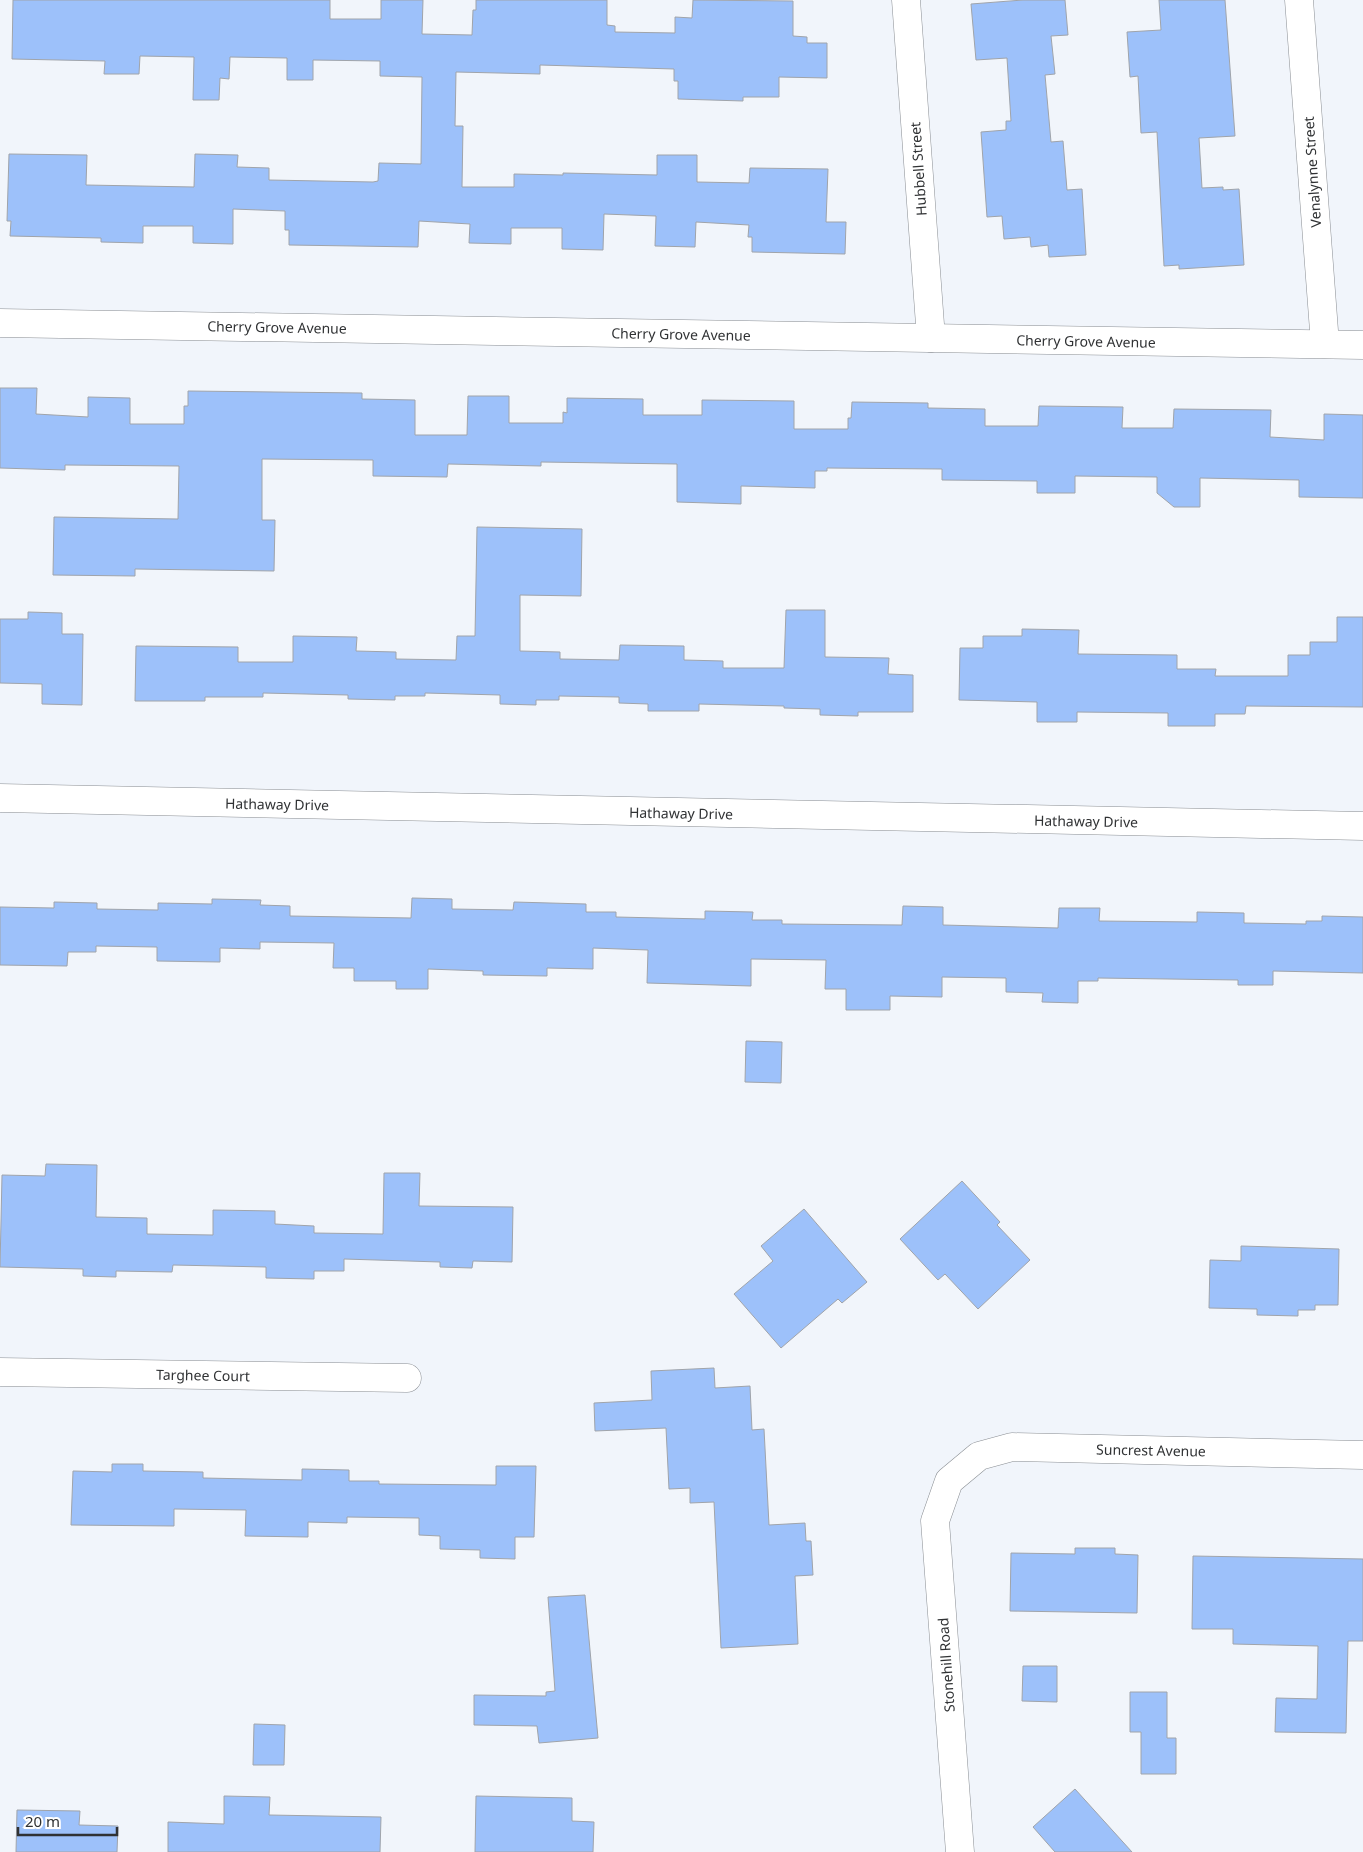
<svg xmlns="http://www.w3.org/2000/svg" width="1363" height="1852" viewBox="0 0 1363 1852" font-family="'Noto Sans',sans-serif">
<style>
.building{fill:#9dc1fa;stroke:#a0a4aa}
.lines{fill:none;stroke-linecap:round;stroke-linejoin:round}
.minor-casing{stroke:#8a8e93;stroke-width:29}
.minor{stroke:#fff;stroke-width:28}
.labels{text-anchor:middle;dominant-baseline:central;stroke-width:5;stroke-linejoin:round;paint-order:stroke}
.street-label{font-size:14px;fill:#303234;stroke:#fff}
</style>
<rect width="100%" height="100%" fill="#f1f5fb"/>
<g class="building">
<path d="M 13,0 L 330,0 L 330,19 L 381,19 L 381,0 L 423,0 L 422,34 L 472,35 L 473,10 L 476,10 L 476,0 L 607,0 L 607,25 L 615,26 L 615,32 L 675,33 L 675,17 L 692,18 L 693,0 L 793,1 L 793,36 L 807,37 L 807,43 L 827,43 L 827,78 L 779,77 L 779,97 L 743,97 L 743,101 L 678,99 L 678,81 L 674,81 L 674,69 L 540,65 L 540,74 L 456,72 L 455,126 L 463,126 L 462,187 L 514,187 L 514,174 L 563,175 L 563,173 L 657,175 L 657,155 L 697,155 L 697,182 L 749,183 L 750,168 L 828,169 L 826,222 L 846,222 L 845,254 L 752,252 L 752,237 L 748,237 L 749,225 L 696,222 L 695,247 L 655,246 L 656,216 L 604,214 L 603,250 L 562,249 L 562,228 L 511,228 L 511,244 L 469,243 L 470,224 L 419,221 L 418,247 L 289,245 L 289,230 L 285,230 L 285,211 L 233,209 L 233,244 L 193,243 L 193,226 L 143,226 L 143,243 L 101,242 L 101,238 L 10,236 L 11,221 L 7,221 L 9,154 L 87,155 L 86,185 L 194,187 L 195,154 L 238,155 L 237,167 L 269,168 L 269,180 L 373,182 L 378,181 L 379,163 L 421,164 L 422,77 L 380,76 L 380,61 L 313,60 L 313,80 L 287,80 L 287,58 L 230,57 L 229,79 L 220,78 L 219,100 L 193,100 L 194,57 L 140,56 L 139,74 L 104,74 L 105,61 L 12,59 Z"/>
<path d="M 1023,0 L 1065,0 L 1068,35 L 1051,36 L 1055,74 L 1045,75 L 1051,142 L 1063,141 L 1067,190 L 1082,189 L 1086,255 L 1049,257 L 1048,245 L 1031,247 L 1030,237 L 1004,239 L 1002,216 L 987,217 L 981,132 L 1006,130 L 1006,121 L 1011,121 L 1007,58 L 976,60 L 971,4 Z"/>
<path d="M 1159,0 L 1225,0 L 1235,136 L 1199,138 L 1202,188 L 1223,187 L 1223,190 L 1239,189 L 1244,265 L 1179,269 L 1179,265 L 1164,266 L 1157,132 L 1141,133 L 1138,76 L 1130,77 L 1127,32 L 1161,30 Z"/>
<path d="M 0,388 L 37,388 L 36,414 L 88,417 L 88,397 L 130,398 L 130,424 L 184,424 L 184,406 L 188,406 L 188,391 L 362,393 L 362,399 L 415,400 L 415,435 L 467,435 L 468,396 L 509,396 L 509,423 L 563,423 L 563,412 L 567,413 L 567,398 L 643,399 L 643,415 L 702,415 L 702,400 L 794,401 L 794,429 L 848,429 L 848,418 L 851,418 L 852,402 L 928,403 L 928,408 L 985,409 L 985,426 L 1038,426 L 1039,406 L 1123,407 L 1122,428 L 1173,428 L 1174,409 L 1271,410 L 1270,437 L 1324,440 L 1324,414 L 1363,415 L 1363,498 L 1299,497 L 1299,480 L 1200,478 L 1200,507 L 1174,507 L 1157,493 L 1157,477 L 1075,476 L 1075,493 L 1037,493 L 1037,481 L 942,480 L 942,469 L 827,468 L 827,471 L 815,471 L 815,488 L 741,486 L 741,504 L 677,502 L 677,464 L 541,462 L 541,466 L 448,464 L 447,477 L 373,476 L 373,460 L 262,459 L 262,520 L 275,520 L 274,571 L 135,569 L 135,576 L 53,575 L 54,517 L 178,519 L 179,466 L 65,465 L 65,470 L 0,468 Z"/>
<path d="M 477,527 L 582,529 L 581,596 L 520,595 L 520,651 L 560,652 L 560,659 L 619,660 L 620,645 L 684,646 L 684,660 L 723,661 L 723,668 L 784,668 L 786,610 L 825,610 L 825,657 L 889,658 L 888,674 L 913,675 L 913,712 L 858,712 L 858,716 L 820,715 L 820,709 L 784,708 L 784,706 L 699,704 L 699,711 L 648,711 L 648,704 L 619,703 L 619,697 L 559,696 L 559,700 L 536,700 L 536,705 L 500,704 L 500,695 L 425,693 L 425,696 L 395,696 L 395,700 L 348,699 L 348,695 L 263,693 L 263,697 L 205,697 L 205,701 L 135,701 L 136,646 L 238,647 L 238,662 L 293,662 L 293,636 L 357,637 L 356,651 L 396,652 L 396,659 L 456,660 L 457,636 L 475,636 Z"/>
<path d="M 28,612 L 62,613 L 62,634 L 83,634 L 82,705 L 42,704 L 42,684 L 0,683 L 0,619 L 28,619 Z"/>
<path d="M 1337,617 L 1363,617 L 1363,707 L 1246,706 L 1245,714 L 1215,714 L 1215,726 L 1168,726 L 1168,713 L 1077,712 L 1077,722 L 1037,722 L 1037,702 L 959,700 L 960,648 L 983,648 L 983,636 L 1022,636 L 1022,629 L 1079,630 L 1078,654 L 1177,655 L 1177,669 L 1216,669 L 1215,676 L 1288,676 L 1288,655 L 1310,655 L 1310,642 L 1337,642 Z"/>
<path d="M 412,898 L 452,899 L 452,909 L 513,910 L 514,902 L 586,904 L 586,912 L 616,912 L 616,917 L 705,919 L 705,911 L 753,912 L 752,920 L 782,920 L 782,924 L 902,925 L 903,906 L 943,907 L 943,925 L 1058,928 L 1059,908 L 1100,908 L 1099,921 L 1197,922 L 1197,912 L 1244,913 L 1244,923 L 1306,924 L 1306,921 L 1322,921 L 1322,916 L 1363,917 L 1363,973 L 1273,971 L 1273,985 L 1238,985 L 1238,980 L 1098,978 L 1098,981 L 1078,981 L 1078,1003 L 1042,1002 L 1043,993 L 1006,992 L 1006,978 L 942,977 L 942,997 L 890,996 L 890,1010 L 846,1010 L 846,989 L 825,989 L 826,960 L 751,959 L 751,986 L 647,983 L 648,950 L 593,948 L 593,969 L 547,968 L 547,976 L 483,975 L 483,971 L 428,969 L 428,989 L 396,989 L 396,981 L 354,981 L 354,968 L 333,968 L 334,943 L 260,942 L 260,949 L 220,948 L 220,962 L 157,961 L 157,947 L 96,946 L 96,952 L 68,952 L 67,966 L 0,965 L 0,907 L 54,908 L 54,902 L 97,903 L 97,909 L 158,910 L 158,903 L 212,904 L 212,899 L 261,900 L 260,905 L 290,906 L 290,916 L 411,918 Z"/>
<path d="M 746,1041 L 782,1042 L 781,1083 L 745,1082 Z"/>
<path d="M 46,1164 L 97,1165 L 96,1217 L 147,1218 L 147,1234 L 213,1235 L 213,1210 L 275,1211 L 275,1224 L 314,1226 L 314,1233 L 383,1234 L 384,1173 L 420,1173 L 419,1206 L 513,1207 L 512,1262 L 473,1261 L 472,1268 L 440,1267 L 440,1262 L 344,1259 L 344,1271 L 314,1271 L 314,1279 L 266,1278 L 266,1267 L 173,1265 L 172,1272 L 116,1271 L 116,1277 L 83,1276 L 83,1269 L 0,1267 L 2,1175 L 45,1176 Z"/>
<path d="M 962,1181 L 1000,1222 L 997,1225 L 1030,1260 L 978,1309 L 945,1274 L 938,1280 L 900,1239 Z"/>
<path d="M 804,1209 L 867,1282 L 842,1303 L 838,1299 L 781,1348 L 734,1294 L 773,1261 L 761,1246 Z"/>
<path d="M 1241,1246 L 1339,1249 L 1338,1305 L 1315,1305 L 1315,1310 L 1298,1310 L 1298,1316 L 1257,1315 L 1257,1309 L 1209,1308 L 1210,1260 L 1241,1261 Z"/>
<path d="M 714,1368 L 715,1388 L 750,1386 L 752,1430 L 764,1429 L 769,1525 L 805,1523 L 806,1541 L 811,1541 L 813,1575 L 795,1576 L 798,1644 L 721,1648 L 714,1502 L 690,1503 L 690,1488 L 669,1489 L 666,1428 L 595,1431 L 594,1403 L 652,1400 L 651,1371 Z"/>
<path d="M 112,1464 L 143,1464 L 143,1471 L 203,1472 L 203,1478 L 302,1480 L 302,1469 L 349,1470 L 349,1481 L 379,1481 L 379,1484 L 496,1485 L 496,1466 L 536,1466 L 534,1537 L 515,1537 L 515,1559 L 480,1558 L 480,1550 L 440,1549 L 440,1536 L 419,1535 L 419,1518 L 347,1517 L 347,1523 L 308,1522 L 308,1537 L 245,1536 L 246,1510 L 174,1509 L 174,1526 L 71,1525 L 73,1471 L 112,1472 Z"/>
<path d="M 1075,1548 L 1115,1548 L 1115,1554 L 1138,1555 L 1137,1613 L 1010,1611 L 1011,1553 L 1075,1554 Z"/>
<path d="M 1193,1556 L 1363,1559 L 1363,1641 L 1348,1641 L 1346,1733 L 1275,1732 L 1276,1698 L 1317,1699 L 1318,1646 L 1233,1644 L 1233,1629 L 1192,1629 Z"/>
<path d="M 585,1595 L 598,1738 L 539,1743 L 537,1726 L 474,1725 L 474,1695 L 546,1696 L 546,1692 L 555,1691 L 548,1597 Z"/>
<path d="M 1023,1666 L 1057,1666 L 1057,1702 L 1022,1701 Z"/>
<path d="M 1130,1692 L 1167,1692 L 1167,1738 L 1176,1738 L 1176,1774 L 1141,1774 L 1141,1732 L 1130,1732 Z"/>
<path d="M 254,1724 L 285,1725 L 284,1765 L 253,1765 Z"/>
<path d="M 1075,1789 L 1132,1852 L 1055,1852 L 1033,1827 Z"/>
<path d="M 224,1796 L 270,1797 L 269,1815 L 381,1817 L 380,1852 L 168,1852 L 168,1822 L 224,1824 Z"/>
<path d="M 476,1796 L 572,1798 L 572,1821 L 594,1822 L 593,1852 L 475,1852 Z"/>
<path d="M 17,1810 L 80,1811 L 79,1825 L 118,1826 L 117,1852 L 16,1852 Z"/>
</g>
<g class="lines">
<g class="minor-casing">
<g id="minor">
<path d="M 906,0 L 931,338"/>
<path d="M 1299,0 L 1325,344"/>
<path d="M 0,323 L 1363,345"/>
<path d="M 0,798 L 1363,826"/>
<path d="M 0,1372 L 407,1378"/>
<path d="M 960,1852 L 935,1521 L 949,1481 L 979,1456 L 1012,1447 L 1363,1455"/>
</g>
</g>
<use href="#minor" class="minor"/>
</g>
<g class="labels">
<g class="street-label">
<text transform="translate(918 169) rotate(-94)">Hubbell Street</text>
<text transform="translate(1312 172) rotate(-94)">Venalynne Street</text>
<text transform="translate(277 327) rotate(1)">Cherry Grove Avenue</text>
<text transform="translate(681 334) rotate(1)">Cherry Grove Avenue</text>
<text transform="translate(1086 341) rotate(1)">Cherry Grove Avenue</text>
<text transform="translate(277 804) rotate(1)">Hathaway Drive</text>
<text transform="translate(681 813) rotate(1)">Hathaway Drive</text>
<text transform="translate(1086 821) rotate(1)">Hathaway Drive</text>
<text transform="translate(203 1375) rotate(1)">Targhee Court</text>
<text transform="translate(1151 1450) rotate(1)">Suncrest Avenue</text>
<text transform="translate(946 1665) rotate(-94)">Stonehill Road</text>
</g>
</g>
<path d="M18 1827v8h99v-8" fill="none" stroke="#303234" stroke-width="2.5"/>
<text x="25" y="1827" font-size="15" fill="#303234" stroke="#ffffff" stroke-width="4" paint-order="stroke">20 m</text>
</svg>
